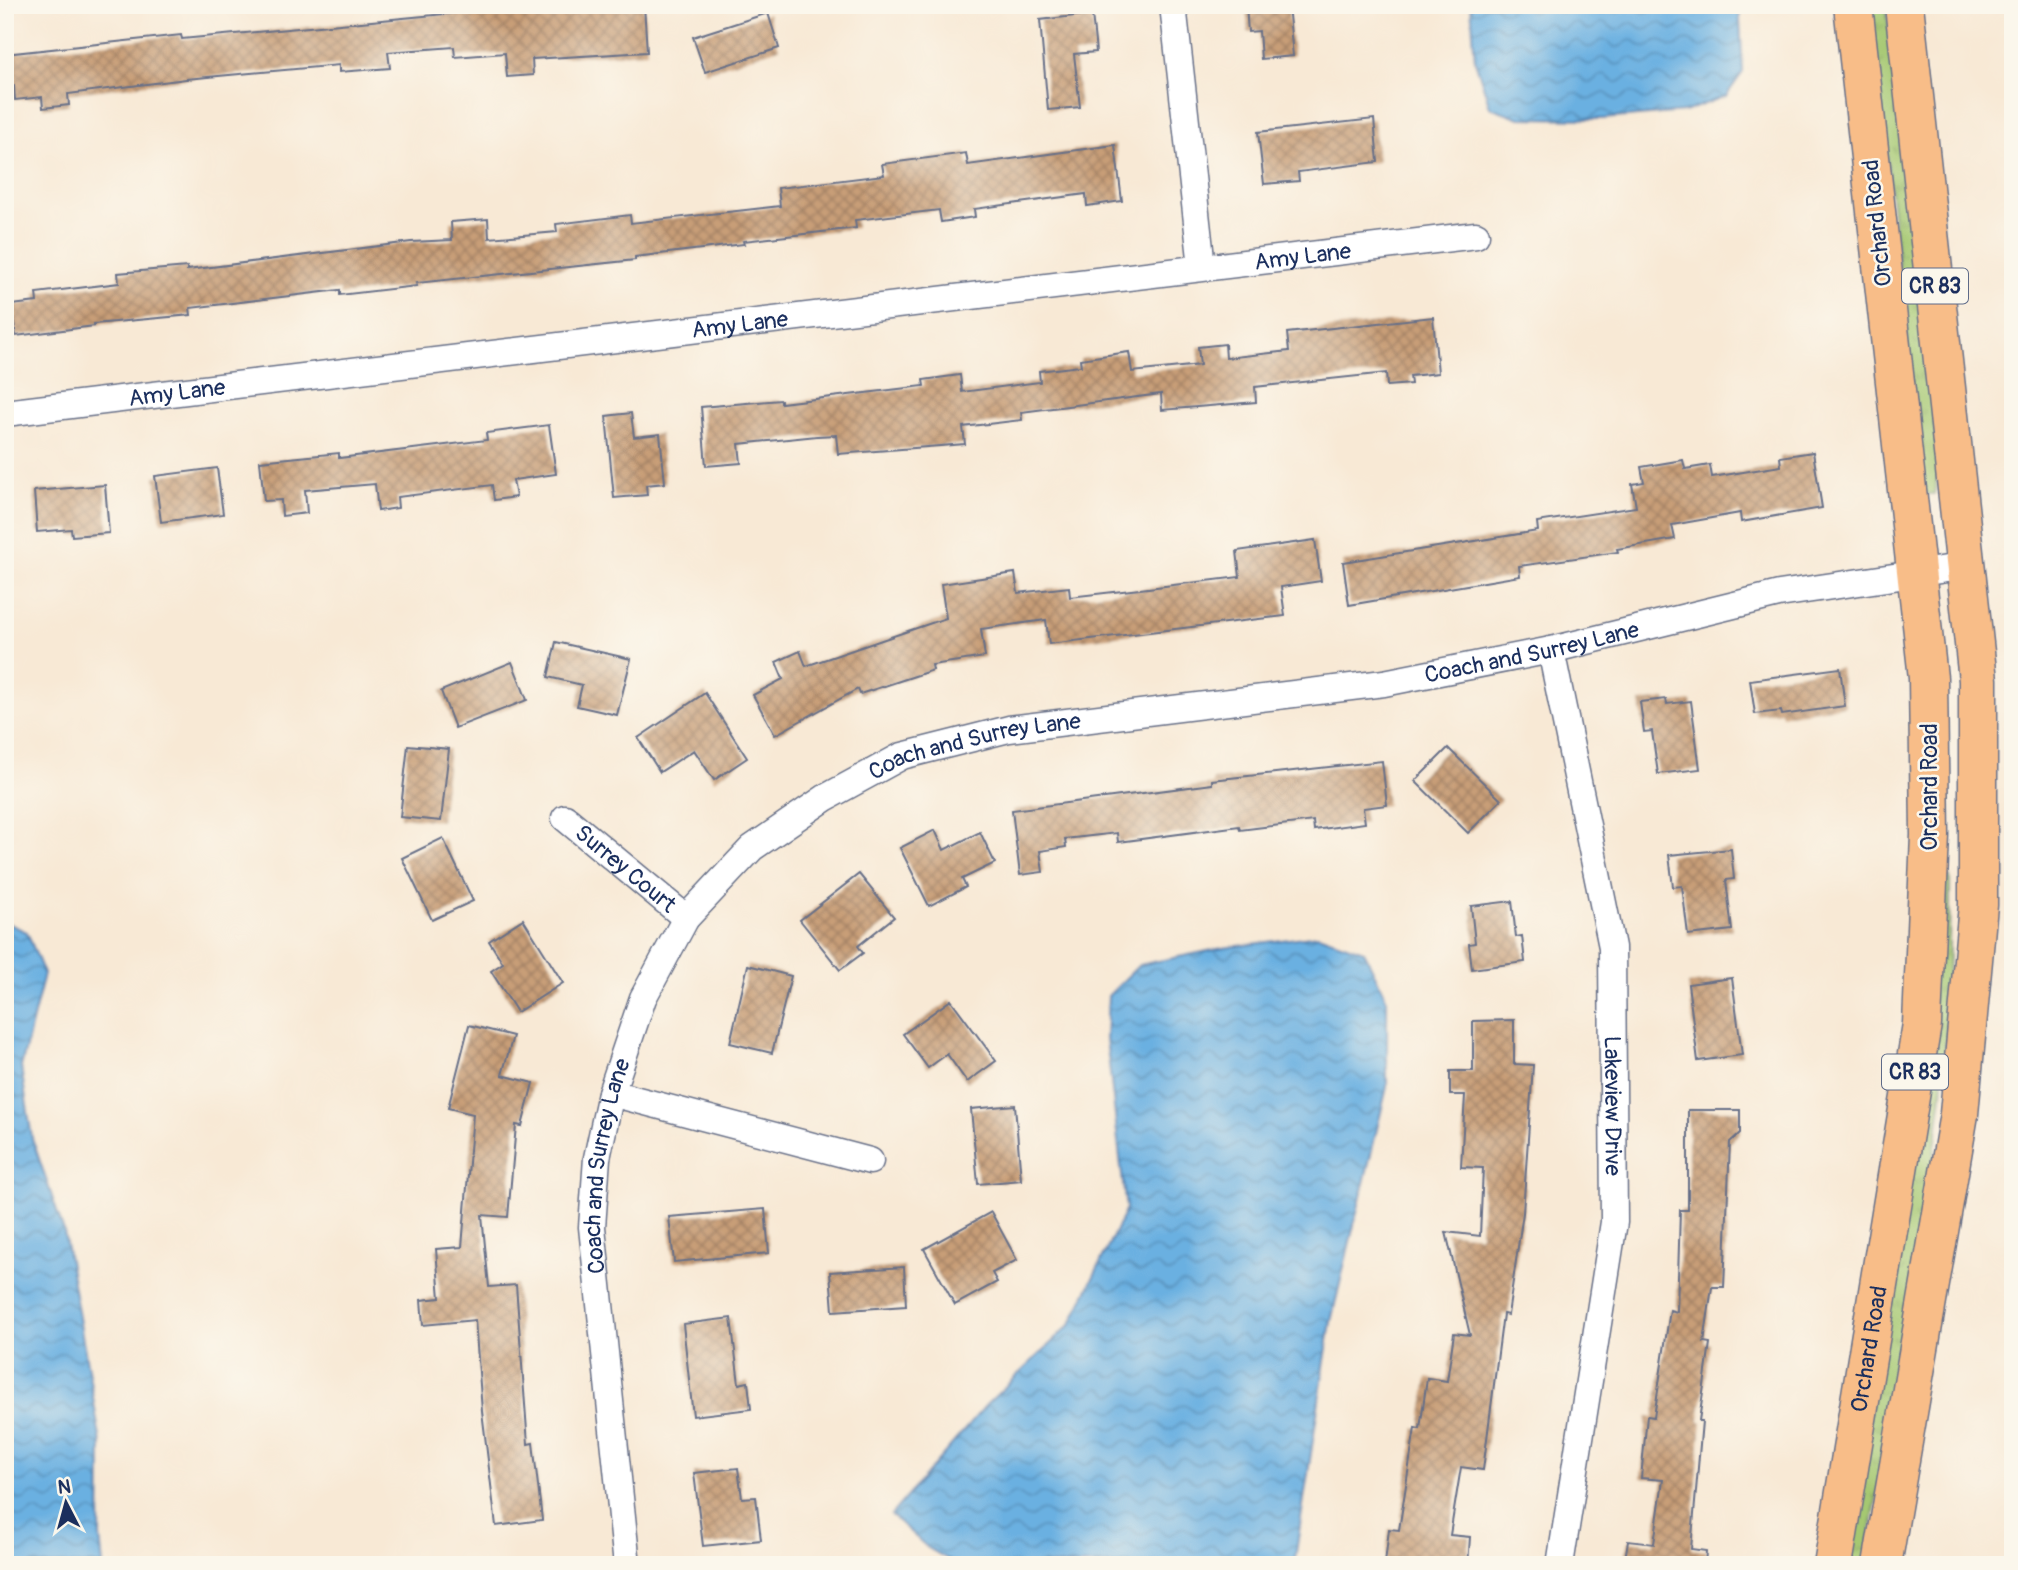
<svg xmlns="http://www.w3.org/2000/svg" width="2018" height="1570" viewBox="0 0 2018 1570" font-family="Pangolin,sans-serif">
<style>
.grass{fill:url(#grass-tufts);stroke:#607c68;stroke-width:2}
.water{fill:url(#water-waves);stroke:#4370a0;stroke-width:2}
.building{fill:url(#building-cross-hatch)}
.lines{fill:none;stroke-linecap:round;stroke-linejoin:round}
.minor-casing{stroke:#687088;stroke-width:29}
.primary-casing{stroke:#687088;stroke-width:41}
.minor{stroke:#fff;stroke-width:26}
.primary{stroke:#f8bd88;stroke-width:38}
.labels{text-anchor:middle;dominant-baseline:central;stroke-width:5;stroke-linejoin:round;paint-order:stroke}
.shield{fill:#fbf7ec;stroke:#5e6b89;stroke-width:2}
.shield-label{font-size:21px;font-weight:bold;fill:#1b2f5e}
.street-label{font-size:23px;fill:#1b2f5e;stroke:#fbf7ec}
</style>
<defs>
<pattern id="grass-tufts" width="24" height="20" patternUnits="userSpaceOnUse" patternTransform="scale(1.75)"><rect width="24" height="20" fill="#a5c871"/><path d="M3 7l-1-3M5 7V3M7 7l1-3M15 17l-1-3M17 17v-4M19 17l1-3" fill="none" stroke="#8dac64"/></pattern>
<pattern id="water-waves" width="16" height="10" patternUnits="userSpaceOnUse" patternTransform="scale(1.75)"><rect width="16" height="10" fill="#6bb0e1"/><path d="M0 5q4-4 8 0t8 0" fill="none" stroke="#5790ba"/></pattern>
<pattern id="building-cross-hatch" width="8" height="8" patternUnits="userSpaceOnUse" patternTransform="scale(1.75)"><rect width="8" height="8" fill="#c89e77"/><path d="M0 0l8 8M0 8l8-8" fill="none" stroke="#a28165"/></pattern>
</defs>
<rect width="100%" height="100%" fill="#fbf7ec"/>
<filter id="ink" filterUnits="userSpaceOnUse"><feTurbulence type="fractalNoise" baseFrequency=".0143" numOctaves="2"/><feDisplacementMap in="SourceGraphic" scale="14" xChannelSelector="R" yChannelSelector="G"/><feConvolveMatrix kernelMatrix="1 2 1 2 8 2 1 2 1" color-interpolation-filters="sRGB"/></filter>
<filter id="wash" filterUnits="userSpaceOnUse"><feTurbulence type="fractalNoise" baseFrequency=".00686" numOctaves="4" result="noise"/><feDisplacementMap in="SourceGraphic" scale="28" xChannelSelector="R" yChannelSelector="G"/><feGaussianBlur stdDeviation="1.57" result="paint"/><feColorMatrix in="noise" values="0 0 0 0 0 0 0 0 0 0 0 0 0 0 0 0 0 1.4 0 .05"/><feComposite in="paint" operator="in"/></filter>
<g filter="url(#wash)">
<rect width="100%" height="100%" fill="#f8e9d5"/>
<g class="grass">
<path d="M 1870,5 L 1886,5 L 1939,467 L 1934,494 L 1924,494 Z"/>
<path d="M 1945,877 L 1950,877 L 1948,1010 L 1942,1094 L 1929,1194 L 1865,1565 L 1848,1565 Z"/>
</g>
<g class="water">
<path d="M 1471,5 L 1739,5 L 1743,72 L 1726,96 L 1684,112 L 1602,119 L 1520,118 L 1490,107 L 1475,60 Z"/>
<path d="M 5,922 L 27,932 L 44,974 L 21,1067 L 32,1138 L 64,1232 L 101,1443 L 100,1537 L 103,1565 L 5,1565 Z"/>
<path d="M 1318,935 L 1364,951 L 1387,1000 L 1387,1087 L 1331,1321 L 1294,1565 L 958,1565 L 928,1548 L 891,1515 L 986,1405 L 1071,1324 L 1126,1209 L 1106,1039 L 1108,996 L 1139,965 L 1223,948 Z"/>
</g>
<g id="blocks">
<g class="building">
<path d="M 644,5 L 647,52 L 532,59 L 533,75 L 507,77 L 505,53 L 455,57 L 454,47 L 388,52 L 390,68 L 339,72 L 339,65 L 186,79 L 68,94 L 69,105 L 43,108 L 42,97 L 15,100 L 14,86 L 5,87 L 5,54 L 181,35 L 182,39 L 528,6 L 528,12 Z"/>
<path d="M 1246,5 L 1288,5 L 1293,56 L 1261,59 L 1259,31 L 1248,32 Z"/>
<path d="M 768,13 L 779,48 L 705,72 L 693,37 Z"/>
<path d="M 1092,14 L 1096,52 L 1074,54 L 1080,107 L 1048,110 L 1040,20 Z"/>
<path d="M 1374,119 L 1378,162 L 1298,172 L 1299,181 L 1264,184 L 1258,132 Z"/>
<path d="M 1115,145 L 1122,201 L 1087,206 L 1086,194 L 974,209 L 975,217 L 941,222 L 939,210 L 855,220 L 856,228 L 743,241 L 744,244 L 635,257 L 635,260 L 416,283 L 417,286 L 340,295 L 340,290 L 190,308 L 191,315 L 94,324 L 94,326 L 16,336 L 11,305 L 37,302 L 36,293 L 119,283 L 118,273 L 187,267 L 187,270 L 411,242 L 452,240 L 451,222 L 488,219 L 489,238 L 557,232 L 556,224 L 630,215 L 631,223 L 780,206 L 778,188 L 884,175 L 882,164 L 966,153 L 968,165 Z"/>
<path d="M 1433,317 L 1438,373 L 1410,376 L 1411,384 L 1387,386 L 1386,373 L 1255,387 L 1256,402 L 1162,410 L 1161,394 L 1021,412 L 1022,420 L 963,427 L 965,444 L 838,454 L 836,435 L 817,436 L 739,444 L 741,463 L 706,466 L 701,407 L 781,400 L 781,403 L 924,386 L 923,380 L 960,375 L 962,392 L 1040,382 L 1039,371 L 1081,366 L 1080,359 L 1129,352 L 1132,372 L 1200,365 L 1198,347 L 1225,344 L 1226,358 L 1289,351 L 1287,333 Z"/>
<path d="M 631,413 L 634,437 L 660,434 L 665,483 L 646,485 L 647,495 L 614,498 L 606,416 Z"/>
<path d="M 549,425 L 556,474 L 513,480 L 516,497 L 494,500 L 492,485 L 397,497 L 398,508 L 378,511 L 375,484 L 305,490 L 307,513 L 282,516 L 281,500 L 264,501 L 260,461 L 339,453 L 339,458 L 487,440 L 486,433 Z"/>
<path d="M 1813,452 L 1822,508 L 1741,522 L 1740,513 L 1672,525 L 1675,539 L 1617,549 L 1618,552 L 1519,566 L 1520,576 L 1349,605 L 1343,562 L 1538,531 L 1537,522 L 1636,507 L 1632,484 L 1644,482 L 1641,467 L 1683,460 L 1685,469 L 1710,465 L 1712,477 L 1781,466 L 1780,457 Z"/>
<path d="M 217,468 L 223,514 L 161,522 L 155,476 Z"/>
<path d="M 105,485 L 109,533 L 72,536 L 71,529 L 37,532 L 34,491 Z"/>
<path d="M 1315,540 L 1321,581 L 1281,587 L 1285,616 L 1049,644 L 1046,620 L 981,629 L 985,657 L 932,665 L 933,670 L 860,694 L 858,689 L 775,735 L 753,695 L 783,679 L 776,662 L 800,651 L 806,666 L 946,618 L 941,584 L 1015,573 L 1018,593 L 1069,587 L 1070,597 L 1140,589 L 1240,577 L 1237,551 Z"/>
<path d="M 556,642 L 631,659 L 617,715 L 577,706 L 582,685 L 548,677 Z"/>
<path d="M 512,662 L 527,700 L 455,728 L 441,691 Z"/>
<path d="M 1840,668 L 1845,706 L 1782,715 L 1781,711 L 1755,714 L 1750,680 Z"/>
<path d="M 705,693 L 747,758 L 714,780 L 694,750 L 660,772 L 638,738 Z"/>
<path d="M 1666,699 L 1667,704 L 1691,701 L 1700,769 L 1658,774 L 1652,731 L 1644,732 L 1640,702 Z"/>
<path d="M 408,745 L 449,749 L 441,821 L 400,817 Z"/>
<path d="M 1448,748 L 1501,800 L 1468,833 L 1415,781 Z"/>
<path d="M 1382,761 L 1387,805 L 1363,808 L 1365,823 L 1314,830 L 1313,821 L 1240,830 L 1239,826 L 1118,842 L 1117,833 L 1065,839 L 1066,847 L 1040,851 L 1043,872 L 1020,875 L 1012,810 L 1212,784 L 1212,780 Z"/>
<path d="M 935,830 L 944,850 L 980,832 L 995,863 L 962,879 L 966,887 L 929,906 L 900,848 Z"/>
<path d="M 443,838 L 473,901 L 432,920 L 402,858 Z"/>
<path d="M 1731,849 L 1734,879 L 1726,880 L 1732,930 L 1688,935 L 1682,886 L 1673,887 L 1669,855 Z"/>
<path d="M 859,874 L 894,917 L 858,946 L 863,953 L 840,970 L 800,920 Z"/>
<path d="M 1512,901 L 1516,937 L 1522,936 L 1525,962 L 1472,969 L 1469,944 L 1475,943 L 1471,906 Z"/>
<path d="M 523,919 L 563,983 L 517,1012 L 491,971 L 503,963 L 489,941 Z"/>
<path d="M 748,965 L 791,976 L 772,1053 L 730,1043 Z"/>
<path d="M 1732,978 L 1742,1055 L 1698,1061 L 1688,984 Z"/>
<path d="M 951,1000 L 996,1061 L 967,1082 L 947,1054 L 928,1068 L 903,1034 Z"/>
<path d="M 1514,1020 L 1514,1064 L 1533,1065 L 1523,1213 L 1508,1315 L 1503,1314 L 1483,1470 L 1461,1467 L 1450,1535 L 1470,1537 L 1468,1565 L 1385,1563 L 1389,1529 L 1399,1530 L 1415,1428 L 1420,1429 L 1427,1378 L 1447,1381 L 1454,1333 L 1470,1335 L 1446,1232 L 1480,1236 L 1483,1168 L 1461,1167 L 1465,1095 L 1450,1095 L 1450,1071 L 1473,1071 L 1473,1021 Z"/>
<path d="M 469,1025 L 513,1036 L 502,1075 L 533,1083 L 522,1126 L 516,1125 L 508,1217 L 482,1215 L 489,1287 L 516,1285 L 528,1444 L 533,1443 L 542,1520 L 496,1526 L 482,1411 L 475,1320 L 423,1325 L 421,1300 L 440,1298 L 436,1249 L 462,1247 L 473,1114 L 448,1108 Z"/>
<path d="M 1015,1105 L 1021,1180 L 978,1184 L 971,1109 Z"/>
<path d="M 1688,1110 L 1740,1110 L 1740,1133 L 1730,1142 L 1724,1287 L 1712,1287 L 1704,1342 L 1710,1343 L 1699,1421 L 1702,1421 L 1691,1549 L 1706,1551 L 1705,1565 L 1624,1565 L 1628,1541 L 1654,1544 L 1663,1480 L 1641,1478 L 1647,1416 L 1654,1417 L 1670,1310 L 1677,1312 L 1680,1210 L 1688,1210 Z"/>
<path d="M 765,1209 L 769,1253 L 674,1262 L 669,1217 Z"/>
<path d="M 991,1212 L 1017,1260 L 992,1273 L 997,1282 L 955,1305 L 924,1249 Z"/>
<path d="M 904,1267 L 906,1306 L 833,1311 L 830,1272 Z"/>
<path d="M 731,1318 L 739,1384 L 748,1382 L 751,1409 L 693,1416 L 683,1324 Z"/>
<path d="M 738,1468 L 742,1498 L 756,1497 L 761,1540 L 703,1546 L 694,1473 Z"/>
</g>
</g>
</g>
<g filter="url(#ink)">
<use href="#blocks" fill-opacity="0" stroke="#687088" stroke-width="2"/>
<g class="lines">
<g class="minor-casing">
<g id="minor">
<path d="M 1173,5 L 1202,267"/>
<path id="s1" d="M 5,413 L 1476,235"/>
<path id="s2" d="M 1551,650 L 1612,947 L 1614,1222 L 1560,1565"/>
<path id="s3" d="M 565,818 L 686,918"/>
<path d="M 611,1093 L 870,1161"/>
<path id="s4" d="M 627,1565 L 592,1227 L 597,1158 L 611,1093 L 643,998 L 686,918 L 752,848 L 825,798 L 902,756 L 1009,729 L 1384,683 L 1551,650 L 1779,594 L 1967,566"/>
</g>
</g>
<g class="primary-casing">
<g id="primary">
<path id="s5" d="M 1833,1565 L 1922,1024 L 1930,835 L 1928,678 L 1853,5"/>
<path d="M 1882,1565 L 1959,1114 L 1978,905 L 1978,680 L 1904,5"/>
</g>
</g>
<use href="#minor" class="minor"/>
<use href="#primary" class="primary"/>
</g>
</g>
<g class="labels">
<g class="shield">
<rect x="1902" y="268.5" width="66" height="35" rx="5"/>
<rect x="1882" y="1054.5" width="66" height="35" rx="5"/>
</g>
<g class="shield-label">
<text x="1935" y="286">CR 83</text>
<text x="1915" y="1072">CR 83</text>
</g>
<g class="street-label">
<text transform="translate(1877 223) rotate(-96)">Orchard Road</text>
<text stroke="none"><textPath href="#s1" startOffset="1307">Amy Lane</textPath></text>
<text stroke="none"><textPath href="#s1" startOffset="740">Amy Lane</textPath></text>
<text stroke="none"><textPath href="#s1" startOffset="173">Amy Lane</textPath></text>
<text stroke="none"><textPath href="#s4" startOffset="1578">Coach and Surrey Lane</textPath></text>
<text stroke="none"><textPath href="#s4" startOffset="1012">Coach and Surrey Lane</textPath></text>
<text transform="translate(1929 787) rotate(-90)">Orchard Road</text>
<text stroke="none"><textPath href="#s3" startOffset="79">Surrey Court</textPath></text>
<text stroke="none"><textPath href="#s2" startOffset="462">Lakeview Drive</textPath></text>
<text stroke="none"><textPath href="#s4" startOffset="402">Coach and Surrey Lane</textPath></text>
<text stroke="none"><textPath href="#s5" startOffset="219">Orchard Road</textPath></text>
</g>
</g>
<rect width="2018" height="1570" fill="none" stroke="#fbf7ec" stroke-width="28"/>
<g transform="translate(66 1503) rotate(354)" stroke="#fbf7ec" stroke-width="5" paint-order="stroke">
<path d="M0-5L12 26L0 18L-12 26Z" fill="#1b2f5e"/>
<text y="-10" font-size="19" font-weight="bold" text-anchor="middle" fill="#1b2f5e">N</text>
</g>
</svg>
